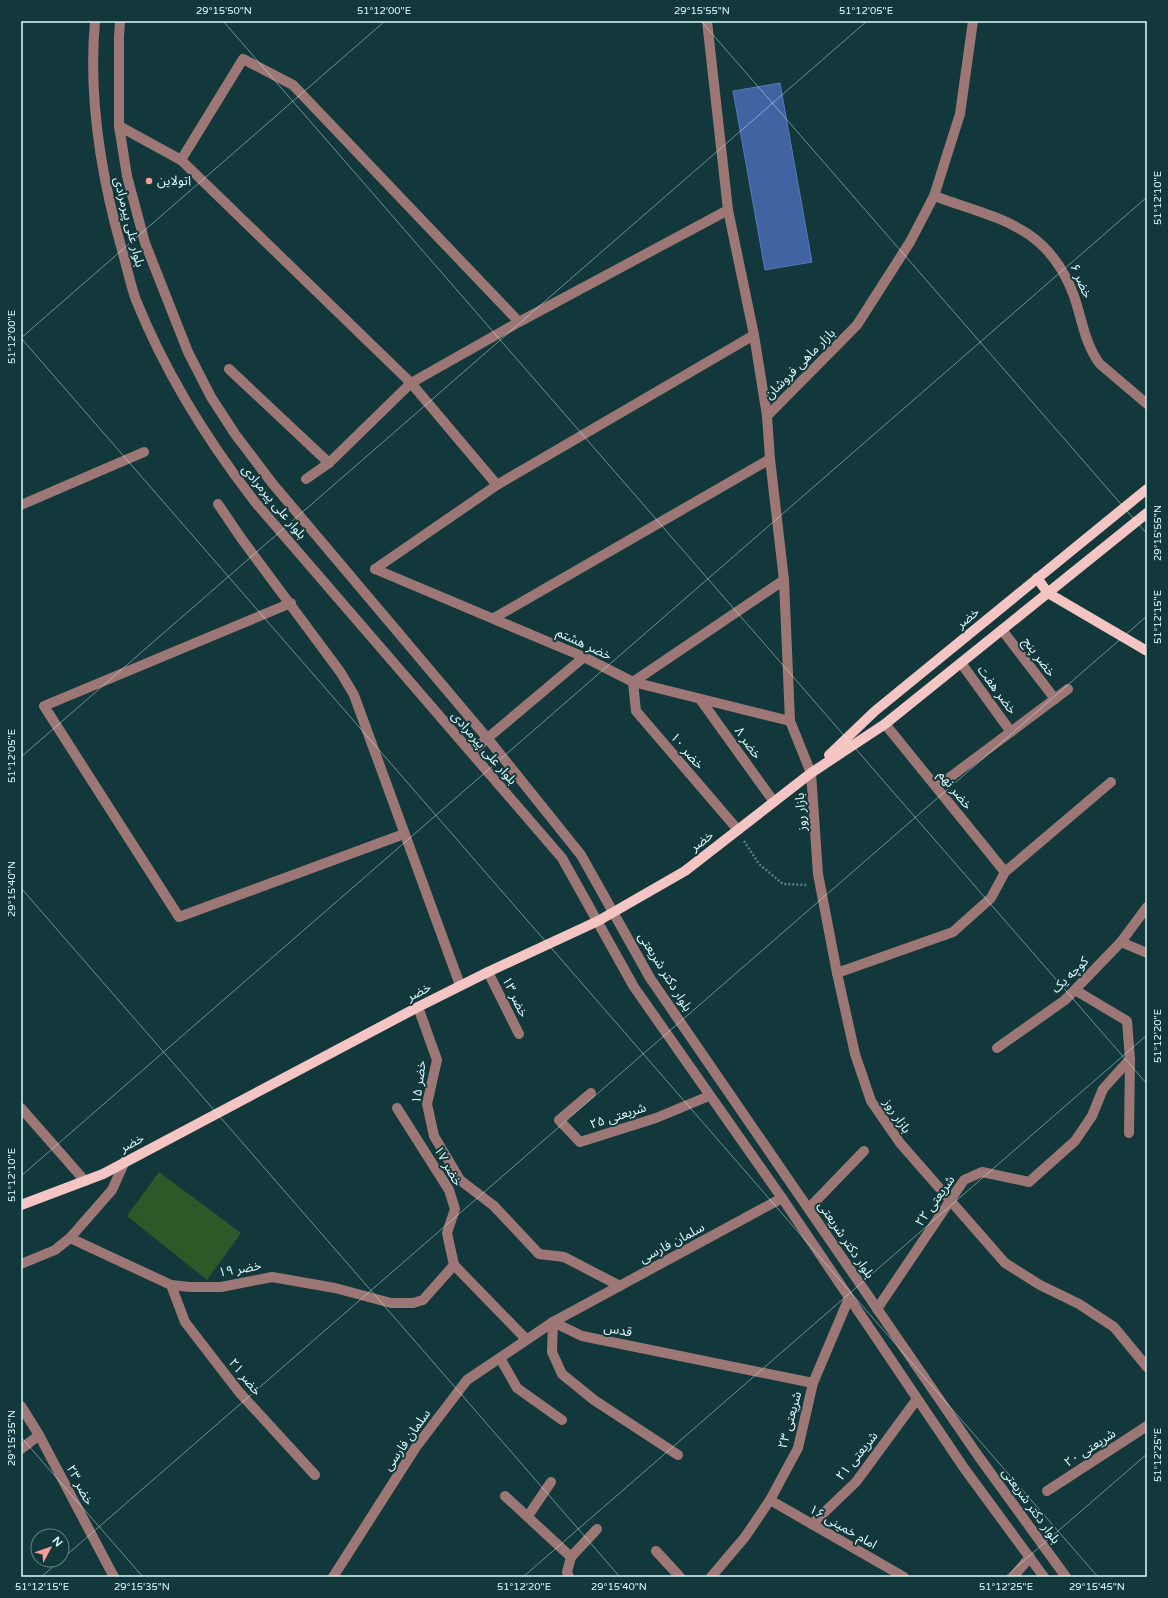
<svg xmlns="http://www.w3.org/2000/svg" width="1168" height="1598" viewBox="0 0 1168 1598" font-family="'Varela Round','Noto Sans Arabic',sans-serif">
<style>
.green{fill:#2d5929}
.building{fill:#4163a1;stroke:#577aba}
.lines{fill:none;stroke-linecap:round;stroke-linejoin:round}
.path{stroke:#597d80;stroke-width:2.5;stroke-dasharray:2 2;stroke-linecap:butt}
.minor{stroke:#9d7775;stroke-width:10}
.major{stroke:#f5c5c3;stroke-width:10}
.ticks{fill:none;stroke:#dcfbfe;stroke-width:1;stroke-opacity:0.45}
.poi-dot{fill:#f59b98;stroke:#12383b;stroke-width:1.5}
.labels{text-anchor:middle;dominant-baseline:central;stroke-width:4;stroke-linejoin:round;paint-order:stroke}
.poi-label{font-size:13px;fill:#dcfbfe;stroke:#12383b;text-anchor:start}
.street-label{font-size:13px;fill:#dcfbfe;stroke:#12383b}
.neatline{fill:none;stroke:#dcfbfe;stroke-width:1.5}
.ticks-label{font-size:10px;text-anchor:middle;fill:#dcfbfe}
</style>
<rect width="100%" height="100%" fill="#12383b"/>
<path class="green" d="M 159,1172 L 241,1233 L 207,1280 L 127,1216 Z"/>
<path class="building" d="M 780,83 L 812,262 L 765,270 L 733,91 Z"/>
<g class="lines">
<path class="path" d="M 744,841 L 759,864 L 783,884 L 807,885"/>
<g class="minor">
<path d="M 95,21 C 88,98 101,176 122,250 C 127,267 130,284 136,300 C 165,372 207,440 255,502 L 562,858 L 634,987 L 782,1198 L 964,1468 L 1044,1577"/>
<path d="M 120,21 L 119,37 L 119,126 L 127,176 L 145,243 L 188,352 L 211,397 L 235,434 L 272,483 L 488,739 L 581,855 L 650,978 L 979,1457 L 1066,1577"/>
<path d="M 707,21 L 728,210 L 754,335 L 767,416"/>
<path d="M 973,21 L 960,114 L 934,196 L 910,242 L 857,325 L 767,416 L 770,459 L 784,580 L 790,721 L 811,773 L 818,874 L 837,973 L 855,1054 L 871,1101 L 900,1143 L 1005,1263 L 1040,1285 L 1079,1304 L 1114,1327 L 1147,1367"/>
<path d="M 119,126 L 181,160 L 243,59 L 293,85 L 519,322"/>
<path d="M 181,160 L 411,383 L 497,485"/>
<path d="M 934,196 C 998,219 1048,225 1074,296 C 1082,319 1085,345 1100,364 L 1147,404"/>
<path d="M 229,369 L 329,463"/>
<path d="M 306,479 L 329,463 L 411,383 L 519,322 L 728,210"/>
<path d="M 218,504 L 241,538 L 341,673 L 354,695 L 460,985"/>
<path d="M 21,505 L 144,452"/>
<path d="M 375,569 L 497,485 L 754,335"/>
<path d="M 375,569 L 584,657 L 633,682 L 790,721"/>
<path d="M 291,603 L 44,706 L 179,917 L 404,834"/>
<path d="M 494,618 L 770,459"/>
<path d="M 1002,630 L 1055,699"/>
<path d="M 961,663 L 1011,732"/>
<path d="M 700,699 L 774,802"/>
<path d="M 885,724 L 1005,872"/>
<path d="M 471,752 L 584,657"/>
<path d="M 937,787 L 1068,689"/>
<path d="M 738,830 L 636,711 L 633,682 L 784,580"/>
<path d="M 1121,942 L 1147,953"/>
<path d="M 488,972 L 519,1034"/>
<path d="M 837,973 L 953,932 L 991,898 L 1005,872 L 1111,782"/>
<path d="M 418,1007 L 437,1060 L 427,1104 L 434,1136 L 460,1180 L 494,1206 L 539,1254 L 564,1257 L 620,1286"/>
<path d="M 997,1048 L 1065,1000 L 1121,942 L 1147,907"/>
<path d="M 591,1093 L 559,1120 L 580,1142 L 656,1118 L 709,1096"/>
<path d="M 21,1108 L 85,1181"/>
<path d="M 397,1108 L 449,1190 L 455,1209 L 447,1233 L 454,1265"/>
<path d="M 1129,1133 L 1130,1059"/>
<path d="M 809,1208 L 864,1151"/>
<path d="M 70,1238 L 171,1285 L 190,1287 L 221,1287 L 272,1277 L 335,1288 L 391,1303 L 413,1303 L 423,1300 L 454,1265"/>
<path d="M 21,1264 L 55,1250 L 70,1238 L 112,1190 L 125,1161"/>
<path d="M 454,1265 L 526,1339"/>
<path d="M 171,1285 L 185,1322 L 239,1392 L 315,1475"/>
<path d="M 877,1309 L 964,1180 L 982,1172 L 1029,1182 L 1075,1141 L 1092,1116 L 1103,1089 L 1130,1059 L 1127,1021 L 1075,990"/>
<path d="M 553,1322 L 582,1336 L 813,1383"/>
<path d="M 553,1322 L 552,1352 L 562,1374 L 594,1400 L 678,1455"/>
<path d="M 500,1358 L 517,1388 L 562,1420"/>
<path d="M 21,1406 L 39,1435 L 114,1577"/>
<path d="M 21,1449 L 39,1435"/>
<path d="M 1047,1491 L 1147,1426"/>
<path d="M 505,1496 L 571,1557 L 567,1572 L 569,1577"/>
<path d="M 770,1500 L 904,1577"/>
<path d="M 528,1516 L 551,1482"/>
<path d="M 812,1524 L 856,1482 L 917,1399"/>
<path d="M 656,1551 L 680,1577"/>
<path d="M 571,1557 L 597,1529"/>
<path d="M 333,1577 L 416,1447 L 467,1380 L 553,1322 L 782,1198"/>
<path d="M 711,1577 L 745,1537 L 770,1500 L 798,1448 L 813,1383 L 849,1298"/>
<path d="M 1013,1577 L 1030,1557"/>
</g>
<g class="major">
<path d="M 1037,578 L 1048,593 L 1147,651"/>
<path d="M 829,755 L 875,711 L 1147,489"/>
<path d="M 21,1205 L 103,1174 L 418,1007 L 488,972 L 598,921 L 685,871 L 811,773 L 885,724 L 1147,513"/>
</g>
</g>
<path class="ticks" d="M 223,21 L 1147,1084M 701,21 L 1147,534M 21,338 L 385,21M 21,338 L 1098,1577M 21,757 L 867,21M 21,888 L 620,1577M 21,1176 L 1147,197M 21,1437 L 143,1577M 62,1559 L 1147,616M 41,1577 L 61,1560M 523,1577 L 1147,1035M 1005,1577 L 1147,1454"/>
<circle class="poi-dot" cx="149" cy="181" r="4"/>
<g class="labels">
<g class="poi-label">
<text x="157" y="181">اتولاین</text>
</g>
<g class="street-label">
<text transform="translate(129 222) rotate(76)">بلوار علی پیرمرادی</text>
<text transform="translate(1081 281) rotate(66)">خضر ۶</text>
<text transform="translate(800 364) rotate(-45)">بازار ماهی فروشان</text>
<text transform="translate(274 502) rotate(50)">بلوار علی پیرمرادی</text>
<text transform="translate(968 618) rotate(-39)">خضر</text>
<text transform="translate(584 644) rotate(25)">خضر هشتم</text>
<text transform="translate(1039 657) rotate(53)">خضر پنج</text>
<text transform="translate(997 690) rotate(54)">خضر هفت</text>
<text transform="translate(748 743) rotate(54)">خضر ۸</text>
<text transform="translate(484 748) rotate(49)">بلوار علی پیرمرادی</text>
<text transform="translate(687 751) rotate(49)">خضر ۱۰</text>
<text transform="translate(955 790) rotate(51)">خضر نهم</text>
<text transform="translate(801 812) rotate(-94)">بازار روز</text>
<text transform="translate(702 841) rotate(-37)">خضر</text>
<text transform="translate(665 972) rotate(58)">بلوار دکتر شریعتی</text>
<text transform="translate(1070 975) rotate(-44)">کوچه یک</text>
<text transform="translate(419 992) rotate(-27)">خضر</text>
<text transform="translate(515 997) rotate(64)">خضر ۱۳</text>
<text transform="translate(419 1082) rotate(-83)">خضر ۱۵</text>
<text transform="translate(618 1116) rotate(-18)">شریعتی ۲۵</text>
<text transform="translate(897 1116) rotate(56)">بازار روز</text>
<text transform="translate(132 1143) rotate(-28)">خضر</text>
<text transform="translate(448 1166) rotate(60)">خضر ۱۷</text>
<text transform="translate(935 1201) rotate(-55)">شریعتی ۲۲</text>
<text transform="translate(846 1240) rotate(56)">بلوار دکتر شریعتی</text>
<text transform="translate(672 1243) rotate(-28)">سلمان فارسی</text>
<text transform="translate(240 1269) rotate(-10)">خضر ۱۹</text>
<text transform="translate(618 1330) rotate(11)">قدس</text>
<text transform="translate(245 1377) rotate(51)">خضر ۲۱</text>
<text transform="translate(790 1420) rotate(-75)">شریعتی ۲۳</text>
<text transform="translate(407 1440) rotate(-55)">سلمان فارسی</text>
<text transform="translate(1090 1448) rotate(-33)">شریعتی ۲۰</text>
<text transform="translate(857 1456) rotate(-51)">شریعتی ۲۱</text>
<text transform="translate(80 1485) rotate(62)">خضر ۲۳</text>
<text transform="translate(1031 1506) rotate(54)">بلوار دکتر شریعتی</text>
<text transform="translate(843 1527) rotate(30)">امام خمینی ۱۶</text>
</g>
</g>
<rect width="1168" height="1598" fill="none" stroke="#12383b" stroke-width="44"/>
<g transform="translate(50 1548) rotate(49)"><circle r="19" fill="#12383b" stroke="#638689"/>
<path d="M0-3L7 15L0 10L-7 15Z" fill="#f59b98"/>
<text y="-6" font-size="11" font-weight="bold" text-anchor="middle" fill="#dcfbfe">N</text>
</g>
<rect x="22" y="22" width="1124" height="1554" class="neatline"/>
<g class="ticks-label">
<text x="224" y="14">29°15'50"N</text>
<text x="384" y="14">51°12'00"E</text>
<text x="702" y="14">29°15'55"N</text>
<text x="866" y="14">51°12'05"E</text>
<text transform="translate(1157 198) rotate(-90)" y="4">51°12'10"E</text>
<text transform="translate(11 337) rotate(-90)" y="4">51°12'00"E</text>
<text transform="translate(1157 533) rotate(-90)" y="4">29°15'55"N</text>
<text transform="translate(1157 617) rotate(-90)" y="4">51°12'15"E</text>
<text transform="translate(11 756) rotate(-90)" y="4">51°12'05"E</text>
<text transform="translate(11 889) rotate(-90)" y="4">29°15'40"N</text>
<text transform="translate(1157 1036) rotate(-90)" y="4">51°12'20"E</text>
<text transform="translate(11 1175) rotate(-90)" y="4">51°12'10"E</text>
<text transform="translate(11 1438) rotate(-90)" y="4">29°15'35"N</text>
<text transform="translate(1157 1455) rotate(-90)" y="4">51°12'25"E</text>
<text x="42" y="1590">51°12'15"E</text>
<text x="142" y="1590">29°15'35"N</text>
<text x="524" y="1590">51°12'20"E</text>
<text x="619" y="1590">29°15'40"N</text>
<text x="1006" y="1590">51°12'25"E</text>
<text x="1097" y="1590">29°15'45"N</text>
</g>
</svg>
